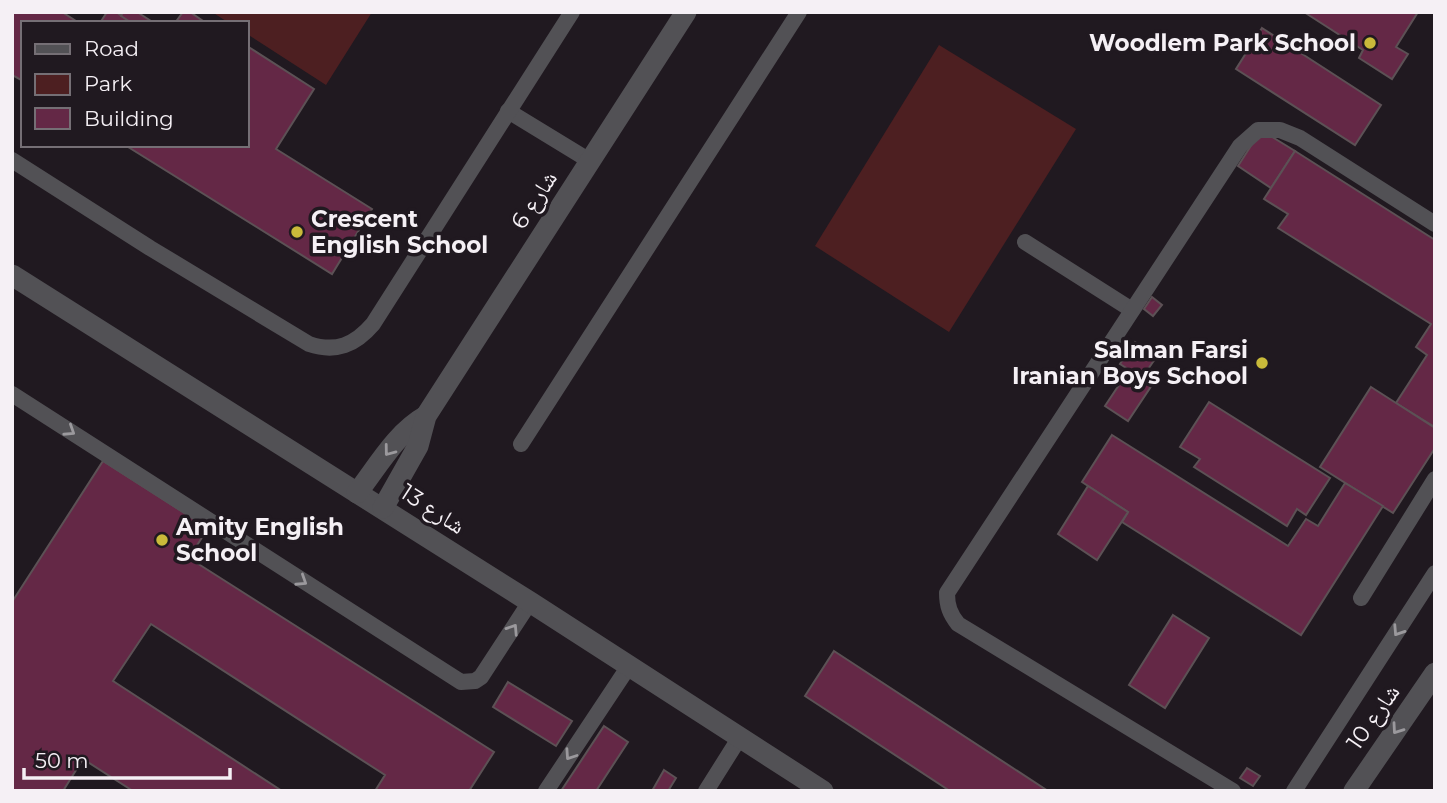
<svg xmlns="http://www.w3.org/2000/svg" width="1447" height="803" viewBox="0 0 1447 803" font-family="Montserrat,'Noto Naskh Arabic',sans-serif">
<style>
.green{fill:#4d1f21}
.building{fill:#642846;stroke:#5c5155;stroke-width:2}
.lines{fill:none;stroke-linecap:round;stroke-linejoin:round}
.service{stroke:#525155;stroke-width:16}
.minor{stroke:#525155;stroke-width:21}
.tertiary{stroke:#525155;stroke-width:21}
.oneway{stroke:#9b999d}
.poi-dot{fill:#c9ba3a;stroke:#201920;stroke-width:2.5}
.labels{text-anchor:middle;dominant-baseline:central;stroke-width:7;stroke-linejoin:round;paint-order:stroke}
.poi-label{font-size:23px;font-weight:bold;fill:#f5f0f5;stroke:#201920;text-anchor:end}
.street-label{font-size:23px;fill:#f5f0f5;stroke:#201920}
</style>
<rect width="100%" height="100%" fill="#201920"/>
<g class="green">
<path d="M 212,12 L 372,12 L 326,85 L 247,34 L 247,23 L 229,23 Z"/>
<path d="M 939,45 L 1076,129 L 949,332 L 815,246 Z"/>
</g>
<g class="building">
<path d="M 12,12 L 62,12 L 79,23 L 23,23 L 23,81 L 12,75 Z"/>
<path d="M 107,12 L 116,12 L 132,23 L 100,23 Z"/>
<path d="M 123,12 L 137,12 L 154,23 L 132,23 L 121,16 Z"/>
<path d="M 183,12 L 190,12 L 206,23 L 175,23 Z"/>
<path d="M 1304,12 L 1418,12 L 1396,47 L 1408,54 L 1392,79 L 1359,58 L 1363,50 Z"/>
<path d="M 1262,28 L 1381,105 L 1355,145 L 1236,69 Z"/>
<path d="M 247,46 L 314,89 L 276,149 L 372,209 L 332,274 L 125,145 L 247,145 Z"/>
<path d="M 1261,130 L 1295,151 L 1271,188 L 1238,166 Z"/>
<path d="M 1295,151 L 1435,240 L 1435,423 L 1433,426 L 1396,403 L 1427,355 L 1416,347 L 1431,324 L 1278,228 L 1288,214 L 1264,199 Z"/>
<path d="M 1152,297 L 1162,305 L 1153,316 L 1144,309 Z"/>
<path d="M 1135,342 L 1157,356 L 1142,378 L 1120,364 Z"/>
<path d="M 1129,370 L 1152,385 L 1128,421 L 1105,406 Z"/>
<path d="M 1371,387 L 1435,428 L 1435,448 L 1393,513 L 1320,467 Z"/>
<path d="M 1209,402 L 1330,478 L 1306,515 L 1297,509 L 1287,526 L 1194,467 L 1200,459 L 1180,447 Z"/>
<path d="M 1112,435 L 1288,546 L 1306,519 L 1318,526 L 1345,483 L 1383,506 L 1301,635 L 1122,522 L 1128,512 L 1082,482 Z"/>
<path d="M 103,461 L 208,528 L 189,558 L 494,752 L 469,791 L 375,791 L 385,775 L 151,624 L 113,681 L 282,791 L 133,791 L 83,759 L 63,791 L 12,791 L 12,602 Z"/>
<path d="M 1088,486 L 1128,512 L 1097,560 L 1058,534 Z"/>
<path d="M 1173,615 L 1209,638 L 1165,708 L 1129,685 Z"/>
<path d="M 834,651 L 1048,791 L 950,791 L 805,696 Z"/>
<path d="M 508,682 L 572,721 L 556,746 L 493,707 Z"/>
<path d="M 604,726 L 628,742 L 596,791 L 561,791 Z"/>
<path d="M 1247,768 L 1260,776 L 1253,786 L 1240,778 Z"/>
<path d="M 664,770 L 676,778 L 668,791 L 652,791 Z"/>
</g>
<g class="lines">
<g class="service">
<path d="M 508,111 L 590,161"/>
<path d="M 12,160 L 150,248 L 309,344 C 336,353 355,345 373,324 L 572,12"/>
<path d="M 1025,242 L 1132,310"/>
<path d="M 12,394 L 461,682 L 475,681 L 481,677 L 530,602"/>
<path d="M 521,444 L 799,12"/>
<path d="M 1361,598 L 1435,479"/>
<path d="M 546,791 L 629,666"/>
<path d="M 706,791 L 740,737"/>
<path d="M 1233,791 L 958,624 C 950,614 947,606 947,593 L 1240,146 L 1258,130 L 1280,130 L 1300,138 L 1435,224"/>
<path d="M 1294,791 L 1435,573"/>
</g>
<g class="minor">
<path d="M 12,275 L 530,602 L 823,791"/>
<path d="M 357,493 C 378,466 396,433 426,416"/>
<path d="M 383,508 L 418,446 L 426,416 L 686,12"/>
</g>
<path class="tertiary" d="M 1354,791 L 1435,673"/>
</g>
<defs><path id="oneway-chevron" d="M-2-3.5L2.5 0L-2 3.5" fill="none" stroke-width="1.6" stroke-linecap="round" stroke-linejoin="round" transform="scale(1.75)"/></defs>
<g class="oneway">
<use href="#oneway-chevron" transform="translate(70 431) rotate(33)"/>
<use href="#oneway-chevron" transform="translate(389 451) rotate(127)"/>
<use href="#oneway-chevron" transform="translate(302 581) rotate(33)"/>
<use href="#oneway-chevron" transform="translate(513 629) rotate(-57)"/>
<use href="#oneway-chevron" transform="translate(1398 631) rotate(123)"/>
<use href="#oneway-chevron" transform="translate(1397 729) rotate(125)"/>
<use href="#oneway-chevron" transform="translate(570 755) rotate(124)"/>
</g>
<g class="poi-dot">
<circle cx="1370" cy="43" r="7"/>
<circle cx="297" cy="232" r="7"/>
<circle cx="1262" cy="363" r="7"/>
<circle cx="162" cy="540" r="7"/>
</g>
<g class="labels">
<g class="poi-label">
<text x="1356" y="43">Woodlem Park School</text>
<text x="311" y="219" text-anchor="start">Crescent<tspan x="311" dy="26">English School</tspan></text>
<text x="1248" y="350">Salman Farsi<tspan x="1248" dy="26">Iranian Boys School</tspan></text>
<text x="176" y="527" text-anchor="start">Amity English<tspan x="176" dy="26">School</tspan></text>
</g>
<g class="street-label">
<text transform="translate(534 200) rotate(-57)">شارع 6</text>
<text transform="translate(433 509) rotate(33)">شارع 13</text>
<text transform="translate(1373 717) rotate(-55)">شارع 10</text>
</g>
</g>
<rect width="1447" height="803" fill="none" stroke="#f5f0f5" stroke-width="28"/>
<rect x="21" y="21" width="228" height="126" fill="#201920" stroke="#756f75" stroke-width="2"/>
<rect x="35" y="44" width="35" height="10" fill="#525155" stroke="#756f75" stroke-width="2"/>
<text x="84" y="56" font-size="21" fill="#f5f0f5">Road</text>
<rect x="35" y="74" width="35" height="21" fill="#4d1f21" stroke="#756f75" stroke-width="2"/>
<text x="84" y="91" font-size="21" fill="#f5f0f5">Park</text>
<rect x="35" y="108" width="35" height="21" fill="#642846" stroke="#756f75" stroke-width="2"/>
<text x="84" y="126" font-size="21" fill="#f5f0f5">Building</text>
<path d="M24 768v10h206v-10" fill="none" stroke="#f5f0f5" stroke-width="3.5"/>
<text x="35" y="768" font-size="21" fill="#f5f0f5" stroke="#201920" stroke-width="5" paint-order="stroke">50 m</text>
</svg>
